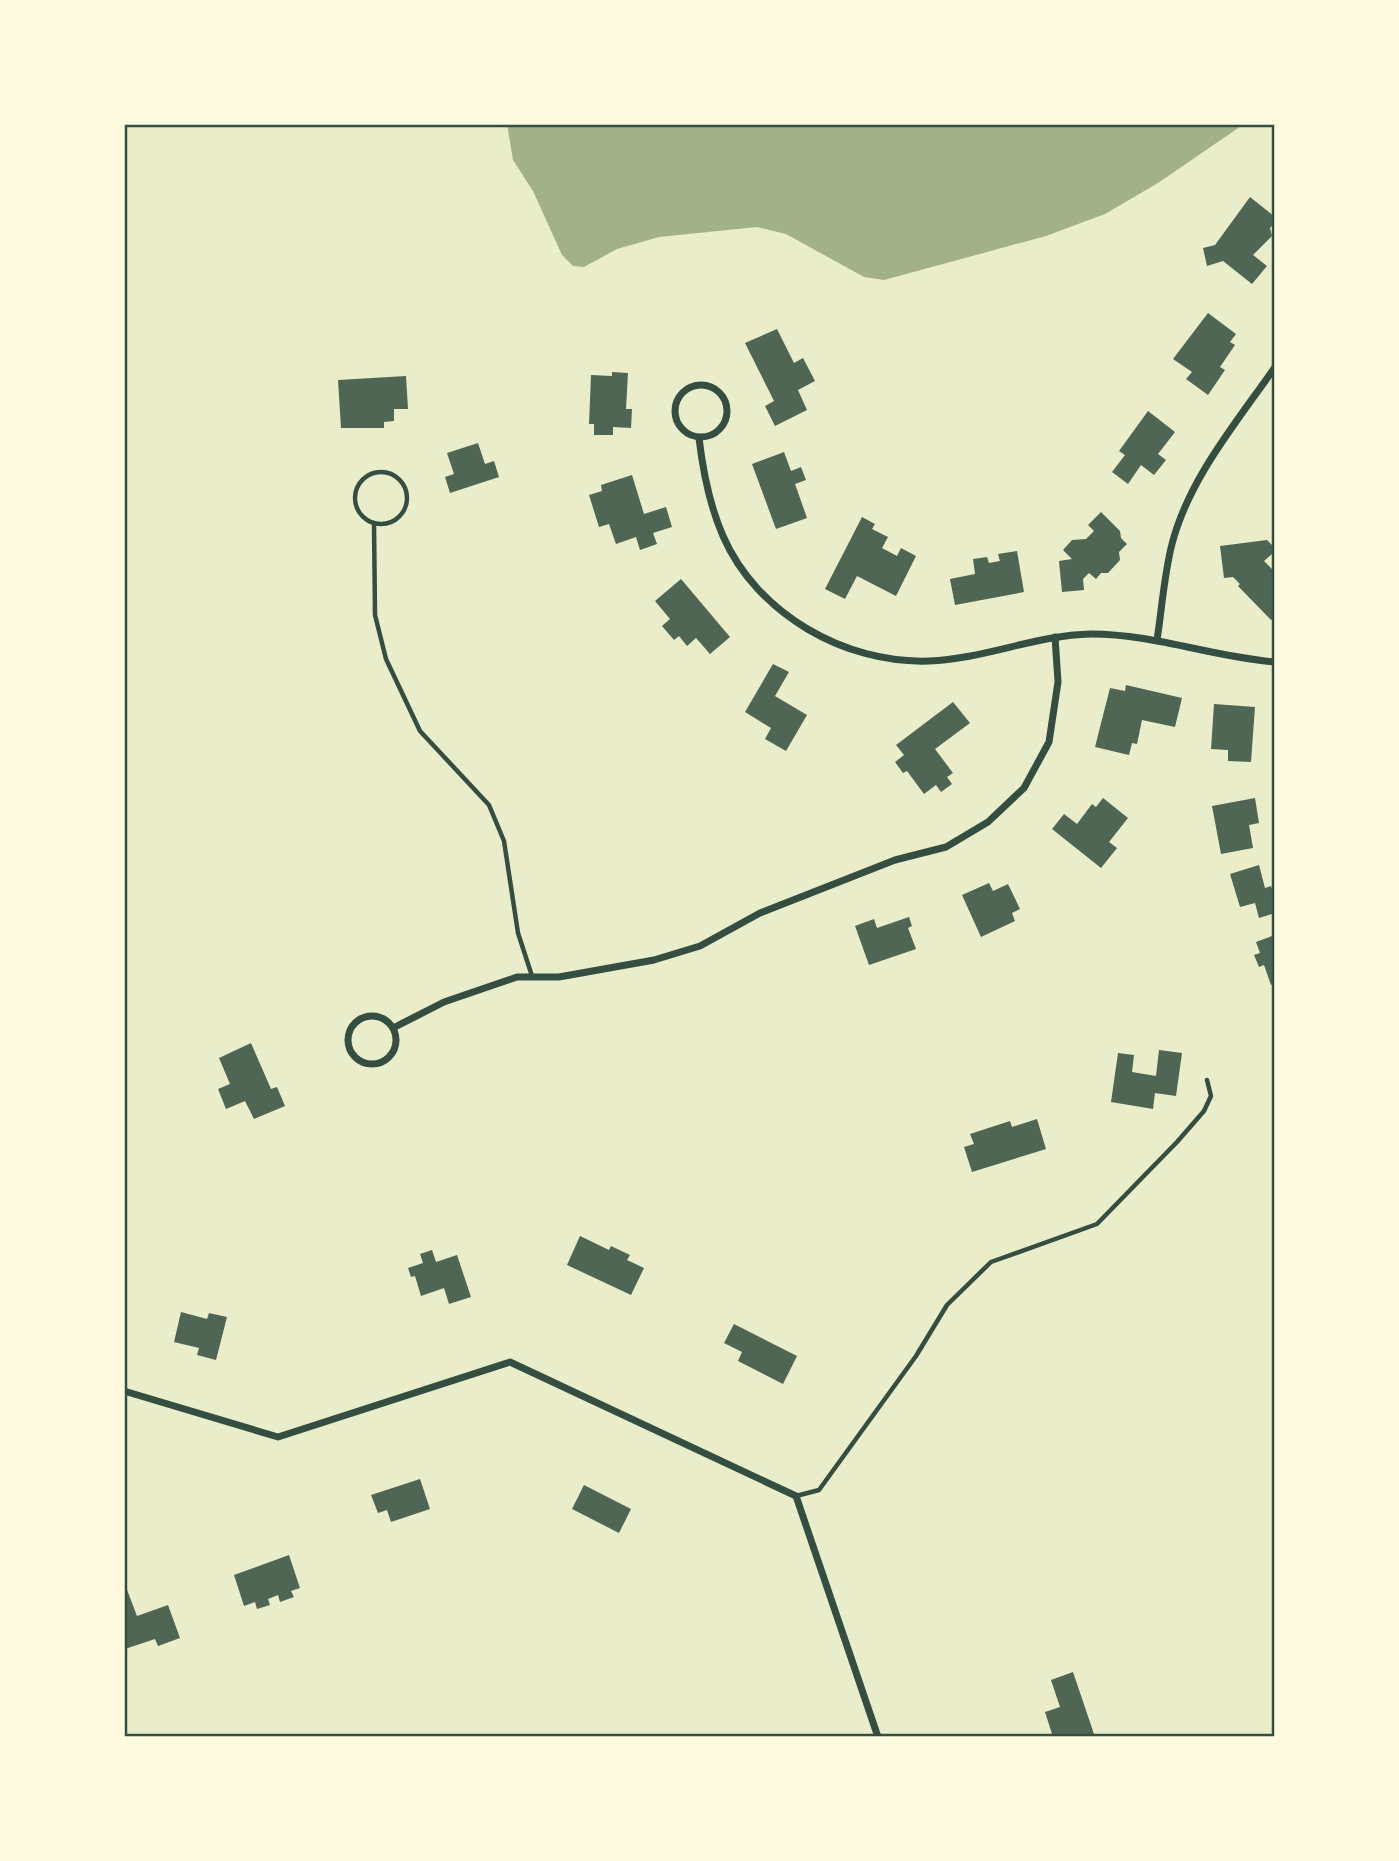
<svg xmlns="http://www.w3.org/2000/svg" width="1399" height="1861" viewBox="0 0 1399 1861" font-family="Helvetica,sans-serif">
<style>
.water{fill:#a3b18a}
.building{fill:#4f6655}
.lines{fill:none;stroke-linecap:round;stroke-linejoin:round}
.service{stroke:#344e41;stroke-width:4.5}
.minor{stroke:#344e41;stroke-width:7}
.neatline{fill:none;stroke:#344e41;stroke-width:2.5}
</style>
<rect width="100%" height="100%" fill="#e9edc9"/>
<path class="water" d="M 507,124 L 1244,124 L 1158,183 L 1105,214 L 1046,236 L 884,280 L 864,277 L 786,234 L 757,227 L 659,237 L 617,249 L 584,267 L 573,266 L 562,255 L 533,191 L 513,160 Z"/>
<g class="building">
<path d="M 1250,197 L 1275,217 L 1275,222 L 1270,228 L 1272,236 L 1253,255 L 1267,266 L 1252,284 L 1223,261 L 1207,266 L 1203,248 L 1215,245 Z"/>
<path d="M 1208,313 L 1236,334 L 1230,342 L 1235,345 L 1220,367 L 1225,370 L 1208,395 L 1186,379 L 1192,372 L 1173,359 Z"/>
<path d="M 777,329 L 794,363 L 803,358 L 815,381 L 798,390 L 807,410 L 775,426 L 765,406 L 774,401 L 745,343 Z"/>
<path d="M 612,372 L 628,373 L 626,409 L 632,409 L 631,428 L 613,427 L 613,435 L 594,435 L 594,424 L 589,424 L 591,375 L 612,376 Z"/>
<path d="M 406,376 L 408,409 L 394,409 L 394,421 L 384,422 L 384,428 L 341,428 L 338,380 Z"/>
<path d="M 1148,411 L 1175,432 L 1158,454 L 1166,460 L 1154,475 L 1141,465 L 1128,484 L 1112,472 L 1125,455 L 1119,451 Z"/>
<path d="M 478,443 L 485,464 L 494,461 L 499,477 L 450,493 L 445,477 L 454,474 L 447,453 Z"/>
<path d="M 784,452 L 791,471 L 801,467 L 806,480 L 795,484 L 807,518 L 776,529 L 752,464 Z"/>
<path d="M 632,475 L 644,514 L 666,507 L 672,527 L 653,533 L 657,544 L 640,550 L 636,537 L 616,544 L 609,524 L 599,527 L 589,495 L 602,491 L 601,485 Z"/>
<path d="M 1101,512 L 1120,531 L 1121,538 L 1127,544 L 1119,552 L 1120,560 L 1108,573 L 1101,573 L 1096,579 L 1089,573 L 1083,579 L 1084,590 L 1062,592 L 1059,561 L 1072,559 L 1063,550 L 1072,540 L 1086,539 L 1094,531 L 1088,525 Z"/>
<path d="M 862,517 L 875,524 L 872,529 L 888,537 L 882,548 L 897,556 L 901,548 L 916,556 L 896,596 L 857,576 L 845,599 L 825,589 Z"/>
<path d="M 1267,540 L 1272,545 L 1273,553 L 1264,561 L 1275,572 L 1275,617 L 1271,620 L 1238,586 L 1240,584 L 1233,577 L 1224,578 L 1220,546 Z"/>
<path d="M 1017,551 L 1024,592 L 955,605 L 950,579 L 975,574 L 973,559 L 987,557 L 989,563 L 1000,561 L 998,554 Z"/>
<path d="M 681,579 L 730,637 L 710,654 L 696,638 L 687,646 L 679,636 L 674,640 L 662,626 L 670,619 L 655,601 Z"/>
<path d="M 773,664 L 789,672 L 775,696 L 807,715 L 786,751 L 765,739 L 771,728 L 745,712 Z"/>
<path d="M 1126,685 L 1182,698 L 1175,727 L 1142,720 L 1137,744 L 1132,743 L 1129,755 L 1095,747 L 1110,688 L 1125,691 Z"/>
<path d="M 953,702 L 970,723 L 935,749 L 953,773 L 947,777 L 952,784 L 941,792 L 936,785 L 924,794 L 907,771 L 903,773 L 895,762 L 904,755 L 896,745 Z"/>
<path d="M 1214,704 L 1255,707 L 1251,762 L 1228,761 L 1228,750 L 1211,749 Z"/>
<path d="M 1103,798 L 1128,818 L 1109,842 L 1117,848 L 1101,868 L 1052,829 L 1064,814 L 1077,824 L 1092,804 L 1096,807 Z"/>
<path d="M 1255,798 L 1259,823 L 1249,825 L 1253,848 L 1221,854 L 1212,806 Z"/>
<path d="M 1259,865 L 1265,888 L 1271,886 L 1275,898 L 1275,913 L 1259,918 L 1255,903 L 1240,907 L 1230,874 Z"/>
<path d="M 989,883 L 993,891 L 1008,884 L 1020,909 L 1012,913 L 1015,921 L 981,937 L 962,895 Z"/>
<path d="M 909,917 L 912,926 L 908,928 L 916,949 L 869,965 L 855,926 L 874,919 L 877,928 Z"/>
<path d="M 1275,935 L 1275,983 L 1271,985 L 1264,965 L 1259,967 L 1254,955 L 1260,953 L 1256,942 Z"/>
<path d="M 251,1043 L 271,1089 L 277,1087 L 285,1106 L 254,1119 L 245,1101 L 226,1109 L 218,1089 L 230,1084 L 219,1058 Z"/>
<path d="M 1159,1050 L 1182,1053 L 1176,1096 L 1155,1093 L 1153,1109 L 1111,1102 L 1118,1053 L 1134,1055 L 1132,1072 L 1156,1076 Z"/>
<path d="M 1037,1119 L 1046,1149 L 972,1172 L 964,1147 L 974,1144 L 970,1134 L 1010,1121 L 1012,1127 Z"/>
<path d="M 580,1236 L 609,1250 L 611,1246 L 630,1255 L 627,1260 L 644,1268 L 631,1295 L 567,1265 Z"/>
<path d="M 432,1250 L 436,1262 L 457,1255 L 471,1297 L 449,1304 L 444,1288 L 421,1296 L 415,1276 L 411,1277 L 408,1268 L 423,1263 L 420,1254 Z"/>
<path d="M 181,1312 L 207,1319 L 209,1313 L 227,1317 L 216,1360 L 197,1355 L 199,1348 L 174,1342 Z"/>
<path d="M 734,1324 L 797,1356 L 783,1384 L 738,1361 L 742,1352 L 724,1343 Z"/>
<path d="M 420,1479 L 430,1509 L 391,1522 L 387,1510 L 378,1513 L 371,1495 Z"/>
<path d="M 584,1485 L 631,1509 L 619,1533 L 572,1509 Z"/>
<path d="M 289,1555 L 300,1588 L 291,1591 L 294,1597 L 280,1602 L 278,1595 L 268,1599 L 270,1605 L 257,1609 L 255,1602 L 244,1606 L 234,1575 Z"/>
<path d="M 124,1582 L 137,1616 L 168,1605 L 180,1638 L 158,1646 L 155,1639 L 125,1649 Z"/>
<path d="M 1073,1672 L 1095,1737 L 1053,1737 L 1045,1712 L 1060,1707 L 1051,1680 Z"/>
</g>
<g class="lines">
<g class="service">
<circle cx="381" cy="498" r="26"/>
<path d="M 374,523 L 375,615 L 386,659 L 420,731 L 489,805 L 504,841 L 518,933 L 532,976"/>
<path d="M 796,1496 L 819,1490 L 916,1356 L 947,1305 L 991,1262 L 1097,1224 L 1177,1142 L 1204,1111 L 1211,1096 L 1207,1080"/>
</g>
<g class="minor">
<circle cx="701" cy="411" r="26"/>
<path d="M 699,438 C 703,472 709,504 723,536 C 757,614 845,664 929,661 C 984,659 1036,635 1091,634 C 1154,634 1213,657 1275,662"/>
<path d="M 1157,640 C 1162,608 1164,575 1172,544 C 1189,478 1237,422 1275,367"/>
<circle cx="372" cy="1040" r="24"/>
<path d="M 393,1028 L 444,1002 L 517,977 L 559,977 L 654,960 L 700,946 L 760,913 L 895,860 L 946,847 L 988,822 L 1024,788 L 1049,742 L 1058,682 L 1055,637"/>
<path d="M 124,1391 L 278,1437 L 510,1362 L 796,1496 L 878,1737"/>
</g>
</g>
<rect width="1399" height="1861" fill="none" stroke="#fefae0" stroke-width="252"/>
<rect x="126" y="126" width="1147" height="1609" class="neatline"/>
</svg>
